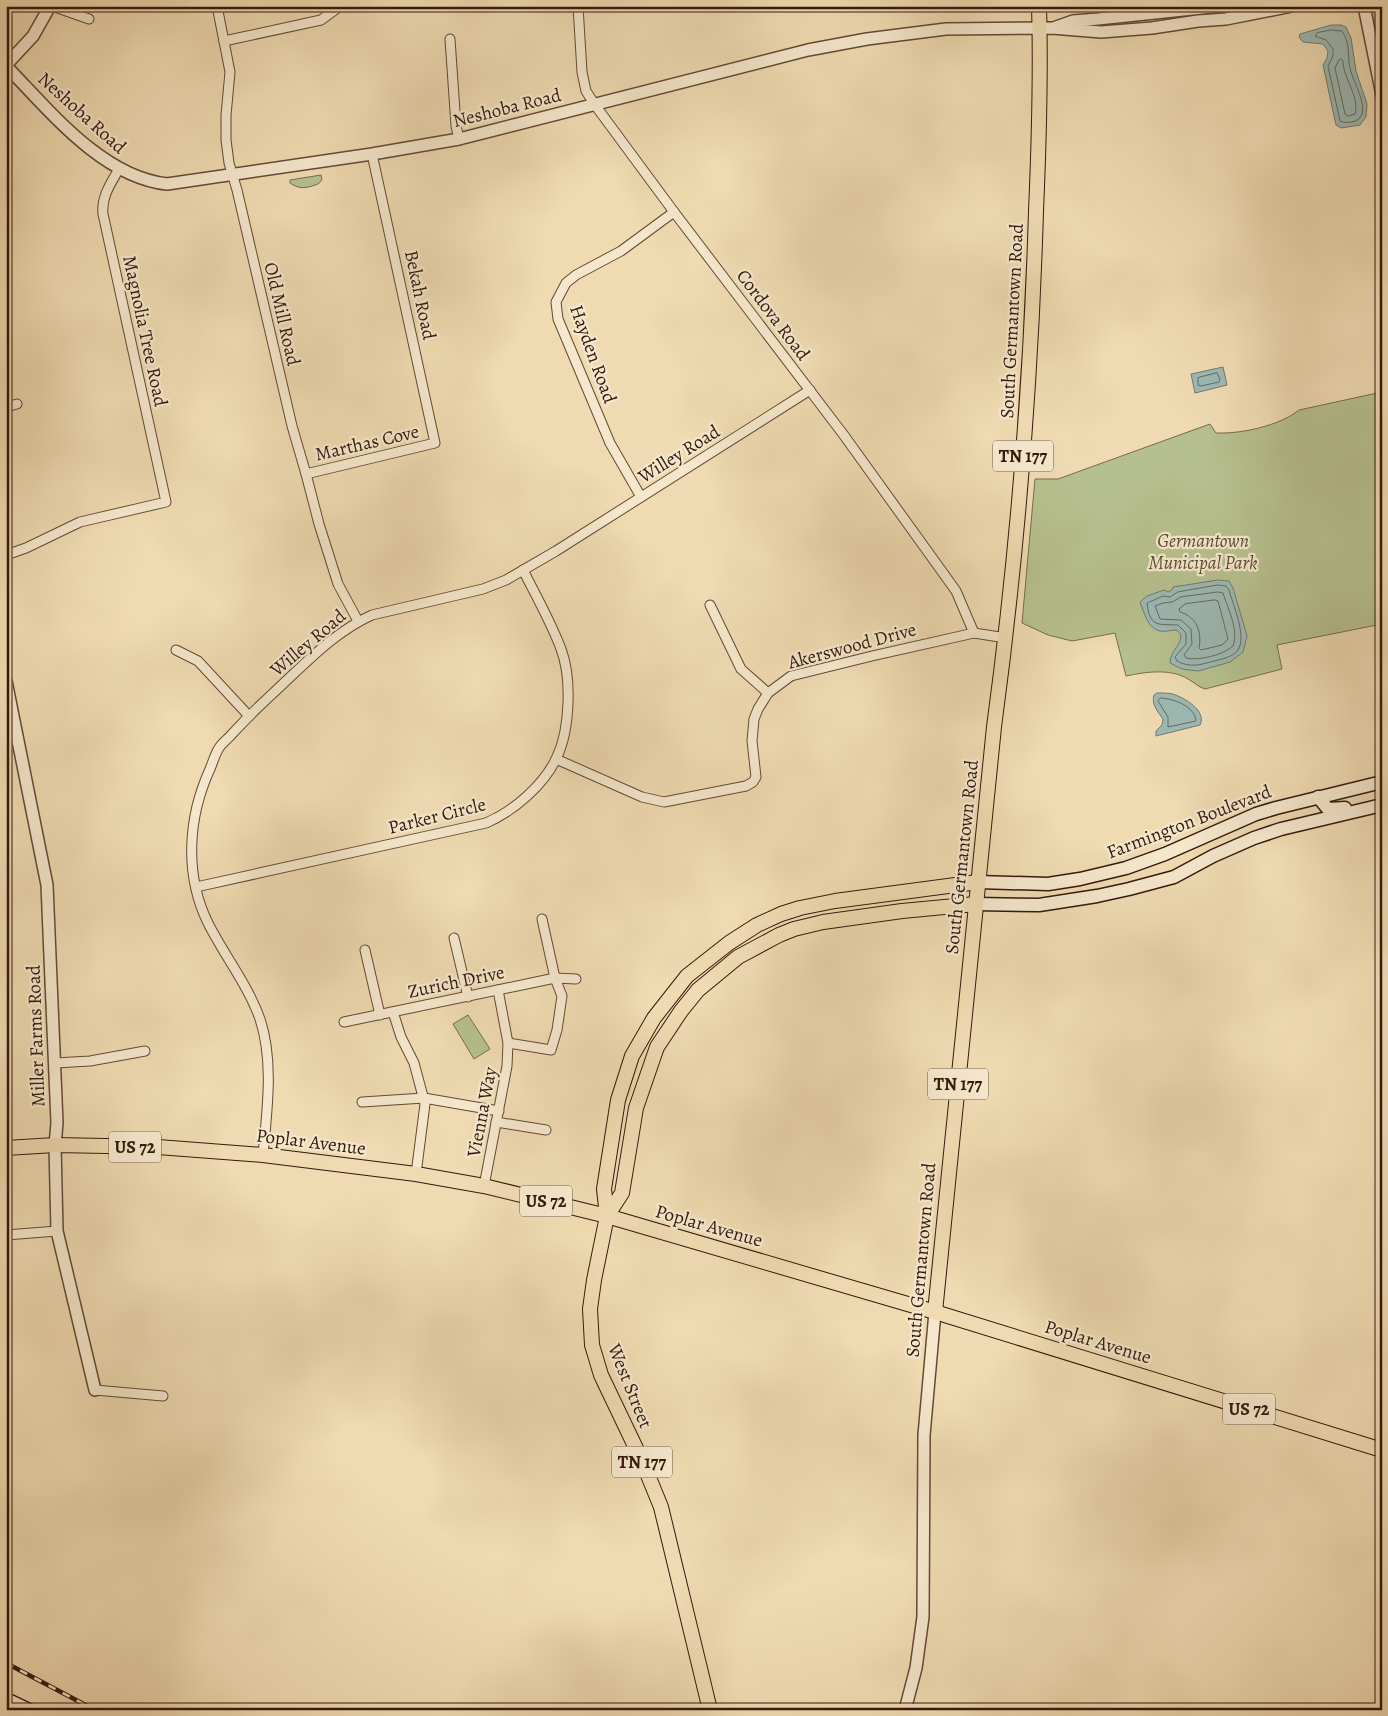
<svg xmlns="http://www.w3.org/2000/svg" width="1388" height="1716" viewBox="0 0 1388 1716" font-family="Alegreya,serif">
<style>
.green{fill:#b6c08e;stroke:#756c4e}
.water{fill:#9cb9b3;stroke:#727971}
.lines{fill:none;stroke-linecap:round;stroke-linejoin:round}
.shore{stroke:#686960;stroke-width:1}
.minor-casing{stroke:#634936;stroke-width:11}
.tertiary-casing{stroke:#634936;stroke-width:14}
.secondary-casing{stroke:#34190d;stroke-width:15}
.primary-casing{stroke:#34190d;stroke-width:16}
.minor{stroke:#f5e7cc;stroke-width:9}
.tertiary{stroke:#f5e7cc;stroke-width:11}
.secondary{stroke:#f5e7cc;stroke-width:12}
.primary{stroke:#efdab1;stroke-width:14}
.rail-casing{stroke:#34190d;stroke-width:4.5}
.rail{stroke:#f5e7cc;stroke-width:2.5;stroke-dasharray:8;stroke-linecap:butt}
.labels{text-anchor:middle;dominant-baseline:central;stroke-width:4.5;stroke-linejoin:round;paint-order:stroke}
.shield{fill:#f5e7cc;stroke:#6e5746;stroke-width:1}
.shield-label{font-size:18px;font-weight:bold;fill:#34190d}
.street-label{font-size:19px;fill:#34190d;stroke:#f5e7cc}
.park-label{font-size:19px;font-style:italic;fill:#5b4b34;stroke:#f5e7cc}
</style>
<rect width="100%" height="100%" fill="#efdab1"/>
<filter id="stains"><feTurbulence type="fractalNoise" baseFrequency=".004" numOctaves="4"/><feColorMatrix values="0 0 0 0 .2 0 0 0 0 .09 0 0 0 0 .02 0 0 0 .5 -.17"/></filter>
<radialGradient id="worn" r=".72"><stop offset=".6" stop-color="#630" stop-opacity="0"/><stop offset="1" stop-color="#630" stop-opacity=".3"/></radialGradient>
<g class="green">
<path d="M 1370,6 L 1379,6 L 1382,20 L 1382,66 Z"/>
<path d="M 321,175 L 322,180 L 318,184 C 307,188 300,190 290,183 L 290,180 Z"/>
<path d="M 1382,392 L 1382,624 L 1277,645 L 1282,669 L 1205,689 C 1198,687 1194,682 1188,679 C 1170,668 1145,672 1126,676 L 1115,633 L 1072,641 L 1048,635 L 1022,623 L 1035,479 L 1058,479 L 1210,424 L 1216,433 C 1241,434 1279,426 1299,410 Z"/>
<path d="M 468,1015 L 490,1049 L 474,1059 L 453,1024 Z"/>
</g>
<g class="water">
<path d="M 1331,25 L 1341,25 L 1346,27 L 1351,38 L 1356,71 L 1367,104 L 1366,117 L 1360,125 L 1341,128 L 1336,125 L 1323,65 L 1327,58 L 1328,51 L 1323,44 L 1303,42 L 1299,37 L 1300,34 Z"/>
<path d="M 1223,367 L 1227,385 L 1195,393 L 1191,374 Z"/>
<path d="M 1218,580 L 1229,581 L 1233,588 L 1247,636 L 1243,652 L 1230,662 L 1198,671 L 1182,669 L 1170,663 C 1170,651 1181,646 1181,635 L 1177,630 C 1171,630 1165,632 1160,631 C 1148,629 1144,612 1140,602 L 1147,596 L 1164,590 L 1168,592 L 1172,590 L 1173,587 Z"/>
<path d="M 1157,693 C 1162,693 1168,693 1173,694 C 1185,698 1207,711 1200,725 L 1156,736 L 1156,731 L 1162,725 L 1163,719 C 1158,712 1151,704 1154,695 Z"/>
</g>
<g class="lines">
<g class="shore">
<path d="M 1331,30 L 1342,31 C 1352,46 1346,57 1351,72 C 1354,83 1373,115 1355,121 C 1350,123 1345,123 1340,121 L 1328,66 L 1333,56 L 1333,49 L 1326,40 L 1315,36 L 1317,33 Z"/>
<path d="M 1341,59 L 1343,61 C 1343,78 1360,97 1355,114 L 1348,116 L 1345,114 L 1335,68 L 1339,60 Z"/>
<path d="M 1217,373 L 1220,379 L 1219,382 L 1201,386 L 1198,385 L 1198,378 Z"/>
<path d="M 1218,585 L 1226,586 L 1229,590 C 1233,605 1247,636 1238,650 C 1233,657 1222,659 1214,661 C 1200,665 1190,668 1177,661 L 1175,657 L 1186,644 L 1186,633 L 1178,625 C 1158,624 1150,628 1147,603 L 1163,596 L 1170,597 L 1178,592 Z"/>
<path d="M 1218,592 L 1223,593 C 1228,609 1239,630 1233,646 C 1223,655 1199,661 1186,658 L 1184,655 L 1192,644 L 1191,629 L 1181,620 L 1160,619 L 1155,606 L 1163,603 L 1172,602 L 1181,597 Z"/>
<path d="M 1215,600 L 1218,601 L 1228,639 L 1222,645 L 1201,650 L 1199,648 C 1202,632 1197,617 1180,612 L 1179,609 L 1185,604 Z"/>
<path d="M 1161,698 C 1174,699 1195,706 1196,721 L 1168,727 L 1168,717 L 1158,701 Z"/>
</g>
<g class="minor-casing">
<g id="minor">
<path d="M 52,6 L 89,19"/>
<path d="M 217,6 L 230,72 L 226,115 L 226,140 L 229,163 L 237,190 L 292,426 L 306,474 L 319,524 L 338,584 L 358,621"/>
<path d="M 578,6 L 582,72 L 586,91 L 595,105 L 674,212 L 843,434 L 915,534 L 956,591 L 974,633"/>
<path d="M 450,39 L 456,126 L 459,139"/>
<path d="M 224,41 L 321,20 L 336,9 L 336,6"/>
<path d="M 6,407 L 17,404"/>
<path d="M 306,474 L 435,443 L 372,154"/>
<path d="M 641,497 L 610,443 L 558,319 L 556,302 L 566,283 L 576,275 L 621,251 L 674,212"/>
<path d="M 6,555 L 26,548 L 80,522 L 166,502 L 103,214 C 101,197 111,183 119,169"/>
<path d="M 710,605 L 741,669 L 768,693"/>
<path d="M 176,650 L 198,661 L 249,716"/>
<path d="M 556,759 L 642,797 L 664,802 L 746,786 L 753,782 L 756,777 L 752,741 L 754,719 L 758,709 L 768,693 L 791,676 L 872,656 L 974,633 L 1006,638"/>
<path d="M 196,887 L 486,823 C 514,811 544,785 557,757 C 570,729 572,678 561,649 C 551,622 536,596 523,570"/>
<path d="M 454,938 L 468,997"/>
<path d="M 365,950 L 380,1015"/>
<path d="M 393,1012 L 401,1037 L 414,1063 L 425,1104 L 416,1174"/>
<path d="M 344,1022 L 555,978 L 576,979"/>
<path d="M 508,1043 L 551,1050 L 557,1030 L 562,996 L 555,978 L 542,919"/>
<path d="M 55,1063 L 90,1061 L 145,1051"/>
<path d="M 362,1102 L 424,1098 L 499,1111"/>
<path d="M 496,1122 L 546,1130"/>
<path d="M 263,1155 C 267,1110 274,1062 260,1019 C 248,985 224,955 208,923 C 184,874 188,817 210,769 C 213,762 215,754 219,748 C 222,743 228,739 232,734 C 244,721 256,709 269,697 C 302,667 332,633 372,615 L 483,589 L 506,580 L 556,551 L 810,390"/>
<path d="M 484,1186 L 507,1066 L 508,1043 L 498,990"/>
<path d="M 6,1235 L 57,1231"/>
<path d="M 95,1390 L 163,1396"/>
</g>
</g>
<g class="tertiary-casing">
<g id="tertiary">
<path d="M 1364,6 L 1382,95"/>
<path d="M 1056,27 L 1073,21 L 1098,19 L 1221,6"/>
<path d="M 6,65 L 33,36 L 50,6"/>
<path d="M 6,66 C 49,110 102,177 167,184 L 372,154 L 459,139 L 808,50 L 867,39 L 946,29 L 1052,28 L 1101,32 L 1152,28 L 1198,21 L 1226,19 L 1292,6"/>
<path d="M 6,681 L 47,885 L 57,1123 L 55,1145 L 57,1231 L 95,1390"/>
<path d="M 905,1710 L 916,1668 L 923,1617 L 924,1435 L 935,1312"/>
</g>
</g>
<g class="secondary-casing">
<g id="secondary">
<path d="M 1318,797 L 1328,809 L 1345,808"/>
<path d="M 978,882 L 1048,884 L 1080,879 L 1126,868 L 1165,854 L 1256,814 L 1276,808 L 1382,782"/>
<path d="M 976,904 L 1039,905 L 1097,896 L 1129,889 L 1174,877 L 1213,856 L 1254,838 L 1281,829 L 1382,805"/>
<path d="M 6,1699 L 29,1710"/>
</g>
</g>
<g class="primary-casing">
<g id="primary">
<path d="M 6,1148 L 55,1145 L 158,1147 L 263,1155 L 416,1174 L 484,1186 L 607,1216 L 935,1312 L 1382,1450"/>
<path d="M 607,1216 L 604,1189 L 618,1100 L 632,1056 L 654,1018 L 687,976 L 729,943 L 757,925 L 781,914 L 800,908 L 835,901 L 978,882"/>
<path d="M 935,1312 L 994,727 C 1017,556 1031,384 1036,211 C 1039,142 1041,74 1039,6"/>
<path d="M 710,1710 L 661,1507 L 643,1463 L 601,1375 L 592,1345 L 590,1309 L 594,1280 L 607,1216 L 622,1193 L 636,1108 L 657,1047 L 681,1011 L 698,990 L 738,957 L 779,935 L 794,929 L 823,922 L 902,911 L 976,904"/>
</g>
</g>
<use href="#minor" class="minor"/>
<use href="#tertiary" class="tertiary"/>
<use href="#secondary" class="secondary"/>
<use href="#primary" class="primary"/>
<g class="rail-casing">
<path id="rail" d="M 6,1663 L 95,1710"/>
</g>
<use href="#rail" class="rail"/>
</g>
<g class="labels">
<g class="shield">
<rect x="993" y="440.5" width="60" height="31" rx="4"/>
<rect x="928" y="1068.5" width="60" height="31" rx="4"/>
<rect x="109" y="1131.5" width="52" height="31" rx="4"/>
<rect x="520" y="1185.5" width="52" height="31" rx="4"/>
<rect x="1223" y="1393.5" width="52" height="31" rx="4"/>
<rect x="612" y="1446.5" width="60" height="31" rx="4"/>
</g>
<g class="shield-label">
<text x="1023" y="456">TN 177</text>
<text x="958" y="1084">TN 177</text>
<text x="135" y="1147">US 72</text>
<text x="546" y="1201">US 72</text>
<text x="1249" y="1409">US 72</text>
<text x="642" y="1462">TN 177</text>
</g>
<g class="street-label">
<text transform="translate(507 108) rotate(-14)">Neshoba Road</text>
<text transform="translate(82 113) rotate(42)">Neshoba Road</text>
<text transform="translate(420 295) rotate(78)">Bekah Road</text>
<text transform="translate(282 314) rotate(77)">Old Mill Road</text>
<text transform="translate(773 315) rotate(53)">Cordova Road</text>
<text transform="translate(1012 321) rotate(-87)">South Germantown Road</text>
<text transform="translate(145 331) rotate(78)">Magnolia Tree Road</text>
<text transform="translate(593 354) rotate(70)">Hayden Road</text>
<text transform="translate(367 443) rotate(-13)">Marthas Cove</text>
<text transform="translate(679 454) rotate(-32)">Willey Road</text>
<text transform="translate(308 643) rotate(-40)">Willey Road</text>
<text transform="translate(852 646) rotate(-15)">Akerswood Drive</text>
<text transform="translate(437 816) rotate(-14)">Parker Circle</text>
<text transform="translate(1189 822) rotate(-21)">Farmington Boulevard</text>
<text transform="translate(962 857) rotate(-84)">South Germantown Road</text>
<text transform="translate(456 982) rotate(-12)">Zurich Drive</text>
<text transform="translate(36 1036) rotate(-92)">Miller Farms Road</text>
<text transform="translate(482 1112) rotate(-79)">Vienna Way</text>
<text transform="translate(311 1142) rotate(7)">Poplar Avenue</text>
<text transform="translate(709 1226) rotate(16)">Poplar Avenue</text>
<text transform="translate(921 1260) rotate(-85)">South Germantown Road</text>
<text transform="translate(1098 1342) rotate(17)">Poplar Avenue</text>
<text transform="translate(630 1386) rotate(68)">West Street</text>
</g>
<g class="park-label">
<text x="1203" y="541">Germantown<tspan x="1203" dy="22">Municipal Park</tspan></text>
</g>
</g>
<rect width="1388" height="1716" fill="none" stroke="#efdab1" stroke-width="25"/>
<rect x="8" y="8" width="1373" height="1701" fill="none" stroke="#34190d" stroke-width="2.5"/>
<rect x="12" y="12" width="1363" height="1691" fill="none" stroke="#34190d"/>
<rect width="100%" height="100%" filter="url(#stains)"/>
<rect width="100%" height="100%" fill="url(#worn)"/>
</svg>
